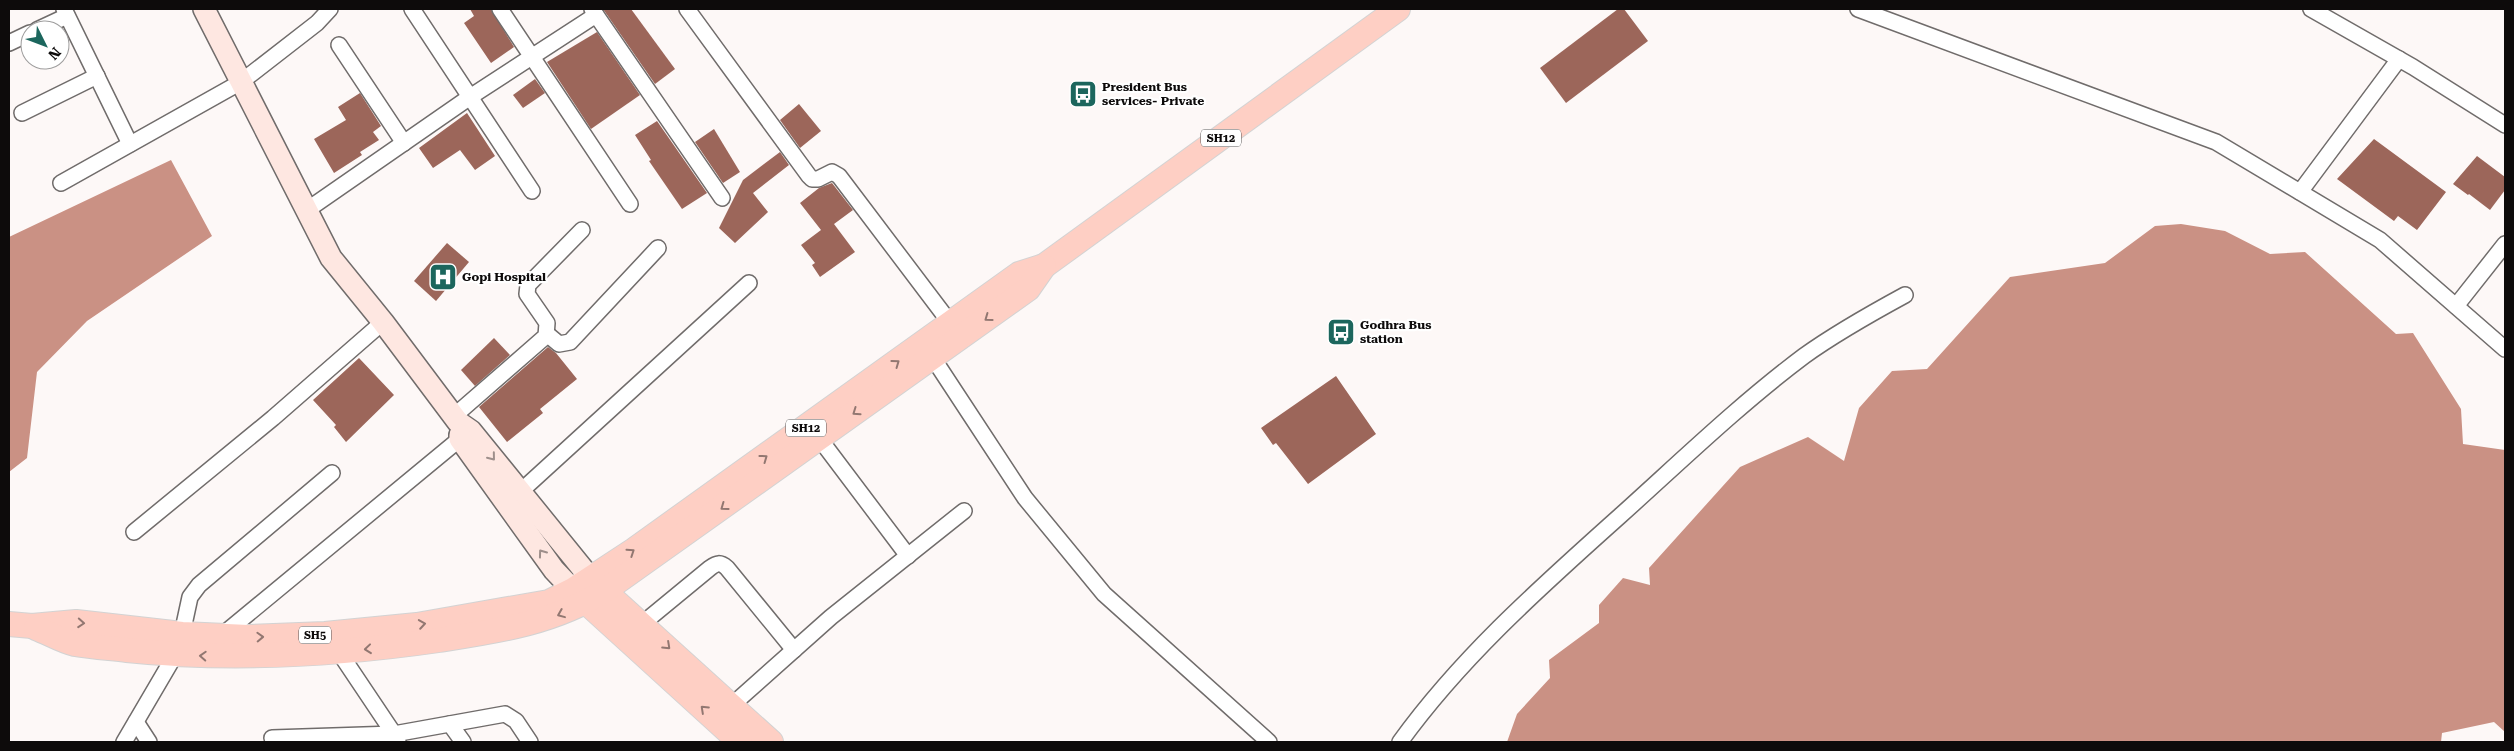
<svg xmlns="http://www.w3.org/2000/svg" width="2514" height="751" viewBox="0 0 2514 751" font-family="'Roboto Serif',serif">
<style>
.water{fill:#ca9184}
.building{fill:#9c665a}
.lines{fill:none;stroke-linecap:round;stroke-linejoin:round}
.minor-casing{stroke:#706c6b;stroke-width:18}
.secondary-casing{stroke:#706c6b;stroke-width:24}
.primary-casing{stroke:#d3d3d3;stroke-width:26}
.minor{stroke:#fff;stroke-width:15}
.secondary{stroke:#fee7e1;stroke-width:21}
.primary{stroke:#fecfc4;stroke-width:24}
.oneway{stroke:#927771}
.oneway2{stroke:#9e8f8b}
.labels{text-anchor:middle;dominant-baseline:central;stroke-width:4.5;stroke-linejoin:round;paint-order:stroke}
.shield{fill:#fff;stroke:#565454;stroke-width:1}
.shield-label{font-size:11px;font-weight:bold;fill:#0d0b0b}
.poi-label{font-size:12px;font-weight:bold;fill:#0d0b0b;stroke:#fff;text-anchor:start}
</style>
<rect width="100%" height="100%" fill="#fdf8f7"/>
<g class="water">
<path d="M 171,160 L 212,236 L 87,321 L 37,372 L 27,458 L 9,472 L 9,237 Z"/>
<path d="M 2181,224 L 2225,231 L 2270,254 L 2305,252 L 2396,334 L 2413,333 L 2461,409 L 2463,444 L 2505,450 L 2505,732 L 2494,722 L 2442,733 L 2441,742 L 1507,742 L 1517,714 L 1550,678 L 1549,660 L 1599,623 L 1599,605 L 1623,578 L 1650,585 L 1649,568 L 1740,467 L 1808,437 L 1844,461 L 1859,408 L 1892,371 L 1927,369 L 2010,277 L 2105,263 L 2155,226 Z"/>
</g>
<g class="building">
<path d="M 470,9 L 491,9 L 514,47 L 491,63 L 464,23 L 474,16 Z"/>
<path d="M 603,9 L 631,9 L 675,69 L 655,84 Z"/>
<path d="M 1618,9 L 1624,9 L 1648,41 L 1566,103 L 1540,68 Z"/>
<path d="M 597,32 L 640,95 L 591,129 L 547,62 Z"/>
<path d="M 535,79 L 545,93 L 523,108 L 513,95 Z"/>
<path d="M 360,93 L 381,126 L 373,132 L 379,140 L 360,152 L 362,155 L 334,173 L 314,139 L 346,120 L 338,107 Z"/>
<path d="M 799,104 L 821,131 L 800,148 L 780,120 Z"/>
<path d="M 467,113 L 495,156 L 475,170 L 460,150 L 433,168 L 419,148 Z"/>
<path d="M 657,121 L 707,193 L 682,209 L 649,161 L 651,160 L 635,135 Z"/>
<path d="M 714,129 L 740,172 L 723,183 L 695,142 Z"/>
<path d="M 2374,139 L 2446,192 L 2417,230 L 2398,216 L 2394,221 L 2337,179 Z"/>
<path d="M 780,152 L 789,165 L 753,193 L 768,212 L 735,243 L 719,228 L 743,180 Z"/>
<path d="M 2477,156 L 2505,177 L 2505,190 L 2490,210 L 2469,194 L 2468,195 L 2453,184 Z"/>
<path d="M 832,183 L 853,210 L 834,224 L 855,252 L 820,277 L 812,265 L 815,263 L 801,245 L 821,230 L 800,203 L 819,188 Z"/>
<path d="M 447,243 L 469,262 L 436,301 L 414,281 Z"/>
<path d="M 494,338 L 510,355 L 475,386 L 461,370 Z"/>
<path d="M 548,347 L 556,353 L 577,379 L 540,409 L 543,413 L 507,442 L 479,407 Z"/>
<path d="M 359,358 L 394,395 L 346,442 L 334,427 L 336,425 L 313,400 Z"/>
<path d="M 1336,376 L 1376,434 L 1308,484 L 1276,443 L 1273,445 L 1261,428 Z"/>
</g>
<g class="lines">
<g class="minor-casing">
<g id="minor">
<path d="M 64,9 L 130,144"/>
<path d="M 412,9 L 532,191"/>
<path d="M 500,9 L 630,204"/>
<path d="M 592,9 L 722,198"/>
<path d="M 687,9 L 809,176 L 812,179 L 818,179 L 832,172 L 839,176 L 951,324"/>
<path d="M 1858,9 L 2216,142 L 2380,240 L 2505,349"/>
<path d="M 2311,9 L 2413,67 L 2505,125"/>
<path d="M 37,30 L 67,16"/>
<path d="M 9,43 L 30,33"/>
<path d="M 339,45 L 404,143"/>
<path d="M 22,113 L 97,76"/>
<path d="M 61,183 L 241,82 L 317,23 L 330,9"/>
<path d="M 2300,192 L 2399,59"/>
<path d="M 307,210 L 470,97 L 596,15"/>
<path d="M 2456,306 L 2505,244"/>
<path d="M 547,334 L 559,344 L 570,342 L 658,248"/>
<path d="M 933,358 L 1025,498 L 1104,594 L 1269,742"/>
<path d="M 453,417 L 546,336 L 547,323 L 527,294 L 528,285 L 582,230"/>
<path d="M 819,438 L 908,556"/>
<path d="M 520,492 L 749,283"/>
<path d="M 134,532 L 273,418 L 383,322"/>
<path d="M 642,624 L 710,568 C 717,563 720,562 727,568 L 794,650"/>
<path d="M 182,634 L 190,597 L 199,585 L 332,473"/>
<path d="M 220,637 L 467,433"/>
<path d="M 339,652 L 398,740"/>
<path d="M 731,706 L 831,617 L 964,511"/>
<path d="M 136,722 L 149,742"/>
<path d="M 450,724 L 463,742"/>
<path d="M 272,738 L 394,734 L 505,714 L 516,721 L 530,742"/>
<path d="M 124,742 L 175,655"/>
<path d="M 1400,742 C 1462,656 1543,585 1621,515 C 1681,461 1740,404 1804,356 C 1836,333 1870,314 1905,295"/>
</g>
</g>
<g class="secondary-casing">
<g id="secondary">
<path d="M 204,9 L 331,258 L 383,322 L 458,422 L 471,431 L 591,579"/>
<path d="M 460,435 L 460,439 L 554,570 L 573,590"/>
</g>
</g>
<g class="primary-casing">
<g id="primary">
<path d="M 594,582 L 771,742"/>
<path d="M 575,592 L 740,742"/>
<path d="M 9,624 L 32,626 L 76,622 L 182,634 L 248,637 L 325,634 L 417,625 L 549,602 L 573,590 L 634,550 L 1019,274 L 1044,266 L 1398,9"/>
<path d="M 36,628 C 49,633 62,641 75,644 C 92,647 110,648 127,650 C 232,661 335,655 439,640 C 497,631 554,623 604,591 L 1028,289 L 1044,266"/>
</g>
</g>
<use href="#minor" class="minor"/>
<use href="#secondary" class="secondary"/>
<use href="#primary" class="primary"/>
</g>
<defs><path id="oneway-chevron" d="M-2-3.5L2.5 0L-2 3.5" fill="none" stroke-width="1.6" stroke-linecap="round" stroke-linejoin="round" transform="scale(1.25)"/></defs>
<g class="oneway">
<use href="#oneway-chevron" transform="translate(988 318) rotate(144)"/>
<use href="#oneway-chevron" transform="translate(896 363) rotate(-36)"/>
<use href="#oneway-chevron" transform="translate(856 412) rotate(145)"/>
<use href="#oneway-chevron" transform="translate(764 458) rotate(-36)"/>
<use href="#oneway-chevron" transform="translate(724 507) rotate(144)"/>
<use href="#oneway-chevron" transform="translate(631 552) rotate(-34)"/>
<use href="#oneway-chevron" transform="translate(561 614) rotate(158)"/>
<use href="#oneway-chevron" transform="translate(81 623) rotate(4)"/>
<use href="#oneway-chevron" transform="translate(422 624) rotate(-9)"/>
<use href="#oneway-chevron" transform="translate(260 637) rotate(-2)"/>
<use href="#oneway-chevron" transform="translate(667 646) rotate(43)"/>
<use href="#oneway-chevron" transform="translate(368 649) rotate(174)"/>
<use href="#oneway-chevron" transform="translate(203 656) rotate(-177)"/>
<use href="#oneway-chevron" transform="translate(704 709) rotate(-137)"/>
</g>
<g class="oneway2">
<use href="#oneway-chevron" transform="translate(492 457) rotate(51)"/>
<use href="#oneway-chevron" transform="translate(542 553) rotate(-126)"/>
</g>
<defs>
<g id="bus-square" transform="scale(1.4375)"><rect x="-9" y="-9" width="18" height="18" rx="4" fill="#1c665d" stroke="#fff"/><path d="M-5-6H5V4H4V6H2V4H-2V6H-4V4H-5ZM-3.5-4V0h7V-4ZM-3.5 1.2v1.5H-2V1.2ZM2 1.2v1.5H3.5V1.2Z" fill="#fff"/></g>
<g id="hospital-square" transform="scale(1.4375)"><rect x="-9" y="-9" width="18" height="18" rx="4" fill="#1c665d" stroke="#fff"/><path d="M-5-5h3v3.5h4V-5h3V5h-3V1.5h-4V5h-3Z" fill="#fff"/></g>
</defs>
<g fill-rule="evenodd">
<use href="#bus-square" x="1083" y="94"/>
<use href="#hospital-square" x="443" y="277"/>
<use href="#bus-square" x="1341" y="332"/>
</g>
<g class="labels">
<g class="shield">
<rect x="1201" y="129.5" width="40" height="17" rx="4"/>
<rect x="786" y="419.5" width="40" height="17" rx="4"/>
<rect x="299" y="626.5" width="32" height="17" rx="4"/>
</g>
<g class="shield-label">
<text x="1221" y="138">SH12</text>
<text x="806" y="428">SH12</text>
<text x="315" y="635">SH5</text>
</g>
<g class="poi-label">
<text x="1102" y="87">President Bus<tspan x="1102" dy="14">services- Private</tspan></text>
<text x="462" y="277">Gopi Hospital</text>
<text x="1360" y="325">Godhra Bus<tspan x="1360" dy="14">station</tspan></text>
</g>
</g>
<rect width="2514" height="751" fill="none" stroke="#0d0b0b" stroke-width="20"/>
<g transform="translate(45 45) rotate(132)"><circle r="24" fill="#ffffff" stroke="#9e9d9d"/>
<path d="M0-4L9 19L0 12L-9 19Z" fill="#1c665d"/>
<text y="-8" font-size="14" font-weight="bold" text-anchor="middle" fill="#0d0b0b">N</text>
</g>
</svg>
